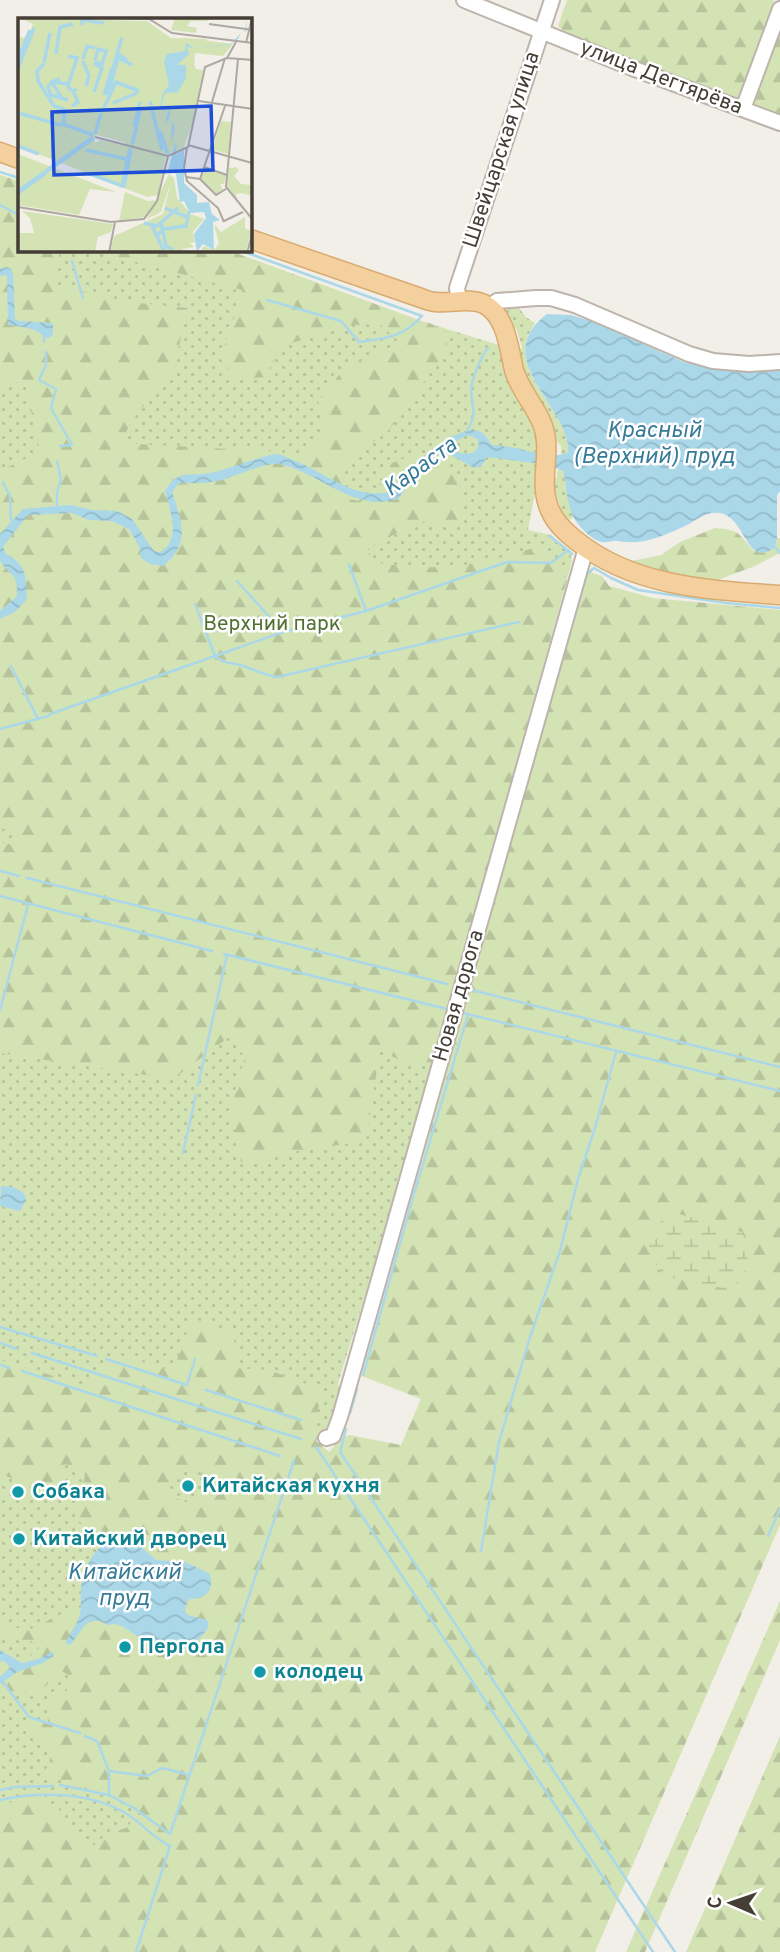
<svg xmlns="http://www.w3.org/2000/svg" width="780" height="1952" viewBox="0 0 780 1952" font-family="Overpass,sans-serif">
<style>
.green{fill:url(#green-dots)}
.forest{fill:url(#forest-firs);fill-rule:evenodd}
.wetland{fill:url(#wetland-marsh)}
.water{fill:url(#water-waves);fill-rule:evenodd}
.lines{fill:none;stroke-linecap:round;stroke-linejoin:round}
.stream{stroke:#aad8e9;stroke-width:2.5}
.minor-casing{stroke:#bdb4ab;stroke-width:18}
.major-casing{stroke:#d8ab70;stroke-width:21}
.minor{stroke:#fff;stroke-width:14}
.major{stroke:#f5d09f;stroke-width:18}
.culture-dot{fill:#0f9aa8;stroke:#fff;stroke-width:2.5}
.labels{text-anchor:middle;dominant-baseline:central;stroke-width:5;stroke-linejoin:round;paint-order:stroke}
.street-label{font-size:21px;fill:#453e37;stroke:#fff}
.park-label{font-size:21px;fill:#517130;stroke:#fff}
.culture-label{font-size:21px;font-weight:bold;fill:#0d838f;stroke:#fff;text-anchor:start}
.water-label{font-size:23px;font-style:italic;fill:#377b98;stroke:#fff}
.inset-river{fill:none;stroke:#aad8e9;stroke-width:3.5}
.inset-road{fill:none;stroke:#ada8a1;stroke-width:2}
.view{fill:#1d4ed8;fill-opacity:0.15;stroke:#1d4ed8;stroke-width:3.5}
.inset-edge{fill:none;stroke:#453e37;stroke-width:3.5}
</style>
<defs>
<pattern id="green-dots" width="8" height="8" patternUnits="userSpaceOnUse" patternTransform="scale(1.75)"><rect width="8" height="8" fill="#d4e3b4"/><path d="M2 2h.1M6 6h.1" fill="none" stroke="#b7c49b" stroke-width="1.8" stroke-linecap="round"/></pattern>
<pattern id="forest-firs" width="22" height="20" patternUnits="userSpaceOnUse" patternTransform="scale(1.75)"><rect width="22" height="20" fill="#d4e3b4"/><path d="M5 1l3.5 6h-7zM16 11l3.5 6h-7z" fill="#b7c49b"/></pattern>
<pattern id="wetland-marsh" width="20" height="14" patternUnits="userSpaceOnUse" patternTransform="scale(1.75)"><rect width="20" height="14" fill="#d4e3b4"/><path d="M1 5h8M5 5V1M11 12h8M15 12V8" fill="none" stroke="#b7c49b"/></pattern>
<pattern id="water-waves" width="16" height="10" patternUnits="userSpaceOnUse" patternTransform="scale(1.75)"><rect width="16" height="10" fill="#aad8e9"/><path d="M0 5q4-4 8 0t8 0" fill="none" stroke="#94bac8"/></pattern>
</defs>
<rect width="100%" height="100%" fill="#f2eee8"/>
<g class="green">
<path d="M 0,175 L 19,181 L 19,250 L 227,250 L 424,322 L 499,345 L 513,390 L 539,438 L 538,477 L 528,530 L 551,535 L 570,551 L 572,561 L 388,1221 L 339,1380 L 338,1384 L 341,1391 L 333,1420 L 328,1428 L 320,1431 L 316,1441 L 179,1858 L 0,1952 Z"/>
<path d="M 515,303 L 526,317 L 535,323 C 532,329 527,336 526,342 C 521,387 570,413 568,452 L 561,456 L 561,446 C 552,438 552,427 547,416 C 537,394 524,379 518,354 L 522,347 L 516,328 L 509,327 L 494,308 Z"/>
<path d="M 558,469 L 563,471 C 567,488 567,501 574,517 L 565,522 L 551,478 L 557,477 Z"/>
</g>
<g class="forest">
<path d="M 567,0 L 774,0 L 737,102 L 569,35 L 558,26 Z"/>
<path d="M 780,32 L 780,118 L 753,108 Z"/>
<path d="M 0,175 L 19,181 L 19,250 L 60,250 L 56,285 L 129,302 L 188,308 L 173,370 L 137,414 L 119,443 L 281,452 L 298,457 L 324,437 L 318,400 L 345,368 L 401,343 L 379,324 L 352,325 L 281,346 L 265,377 L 235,379 L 220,358 L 238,308 L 242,290 L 90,250 L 227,250 L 424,322 L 430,323 L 447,333 L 447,350 L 389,430 L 341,467 L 342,485 L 276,454 C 256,460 236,467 216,472 C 202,475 182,473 172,479 L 172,542 L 167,549 L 160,553 L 154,551 L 132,519 L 117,511 L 92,510 L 70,505 L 23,509 L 0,534 L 0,471 L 40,452 L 26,387 L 13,380 L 0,386 Z"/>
<path d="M 420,452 L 425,455 C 418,460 415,467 409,473 C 399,482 399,478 392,491 L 377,494 L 379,484 L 392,463 Z"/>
<path d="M 433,459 L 451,469 L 464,495 L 464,517 L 446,527 L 423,522 L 397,533 L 368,549 L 373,562 C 437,573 479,566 539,546 L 567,580 L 454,987 L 450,994 L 449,1006 L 432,1065 L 426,1063 L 418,1070 L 380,1050 L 366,1141 L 278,1154 L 255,1163 L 241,1162 L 230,1108 L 245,1057 L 229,1037 L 173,1079 L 0,1053 L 0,842 L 13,845 L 17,832 L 0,828 L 0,619 L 15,612 L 27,599 L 18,560 L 6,554 L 3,547 C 9,535 20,526 28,515 L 72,513 L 89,520 L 112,521 L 128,529 L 139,546 L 163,566 L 182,534 L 179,513 L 172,492 L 179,483 L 197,484 L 277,463 L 308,473 L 323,483 L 343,493 L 344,498 L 374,504 L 375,502 L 398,499 L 415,478 L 423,465 Z"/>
<path d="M 715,528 C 741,530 737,533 754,551 L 775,547 L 777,538 L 780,538 L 780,553 L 755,566 L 718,580 L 655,573 L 622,563 L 661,555 L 680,542 Z"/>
<path d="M 0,561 L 2,564 L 15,575 L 17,597 L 0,611 Z"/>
<path d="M 583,570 L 602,576 L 609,586 L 653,598 L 780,610 L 780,1525 L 595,1952 L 0,1952 L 0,1804 L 23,1800 L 43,1800 L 59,1809 L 66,1827 L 75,1832 L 92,1847 L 106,1835 L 128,1827 L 140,1808 L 42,1774 L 49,1765 L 51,1752 L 36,1740 L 21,1723 L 48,1723 L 47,1711 L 49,1698 L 64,1694 L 71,1685 L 68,1675 L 62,1671 L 39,1692 L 10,1691 L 0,1669 L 29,1657 L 39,1648 L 31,1641 L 20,1641 L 2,1636 L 0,1639 L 0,1622 L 27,1631 L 73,1608 L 81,1609 L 75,1626 L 66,1642 L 75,1640 L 84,1626 L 91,1621 L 100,1621 L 108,1625 L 114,1624 L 122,1626 L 140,1638 L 175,1651 L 188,1615 L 185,1612 L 186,1603 L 190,1599 L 202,1598 L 167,1561 L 156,1560 L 146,1550 L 109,1540 L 100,1546 L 76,1517 L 85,1475 L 65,1464 L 54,1492 L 2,1475 L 0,1477 L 0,1360 L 84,1385 L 119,1355 L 173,1371 L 192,1318 L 236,1334 L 236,1368 L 269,1370 L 323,1390 L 314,1424 L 320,1431 L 316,1441 L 329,1452 L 340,1439 L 349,1435 L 401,1445 L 421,1399 L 362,1376 L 469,993 ZM 185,1466 L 202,1471 L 200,1480 L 207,1482 L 201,1499 L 194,1497 L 191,1504 L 175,1498 L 177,1492 L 169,1489 L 175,1471 L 182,1473 Z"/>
<path d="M 780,1601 L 780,1640 L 645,1952 L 626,1952 Z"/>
<path d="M 780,1736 L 780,1952 L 686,1952 Z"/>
</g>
<path class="wetland" d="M 672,1212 L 742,1232 C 752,1258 750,1266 734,1289 L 707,1286 L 662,1275 L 646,1246 L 656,1226 Z"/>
<g class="water">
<path d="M 7,267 L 11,269 L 13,274 L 15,319 L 19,321 L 52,323 L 53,327 L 53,335 L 49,338 L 44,337 C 36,327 20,327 8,325 L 7,276 L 5,275 L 0,276 L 0,269 Z"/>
<path d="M 547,314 L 571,315 L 594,322 L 686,363 L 731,371 L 780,370 L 780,491 L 777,495 L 777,538 L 775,547 C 746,570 747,518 720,513 C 706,511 697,520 685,526 C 663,536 642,546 618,541 C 613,540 607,543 602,542 C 592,540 579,527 574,518 C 566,503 567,487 563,471 L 549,465 L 487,457 L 482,465 L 475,468 C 466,465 454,454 445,454 C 428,453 408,487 398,499 C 391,500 383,502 376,502 C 340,499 315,472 280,464 C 266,461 233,478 217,481 C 205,484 192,483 179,483 L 172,492 C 182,522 191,544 163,566 L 150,564 L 141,558 L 139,546 L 129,529 L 112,521 L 89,520 L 72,513 L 28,515 L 3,547 L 6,554 C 28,566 25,575 27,599 L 15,612 L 0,619 L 0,611 L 17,596 C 18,571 11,578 0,561 L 0,534 L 23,509 L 70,505 L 92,510 L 117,511 L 132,519 L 154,551 L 160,552 C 182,540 170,511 165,491 C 179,468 187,477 210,473 C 225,471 268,453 278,454 C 282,455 288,458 293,460 C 325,472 356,502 392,491 C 402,472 458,420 481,432 C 486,435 489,441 492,445 C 498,446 504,446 510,447 C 527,449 551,461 568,452 C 571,407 487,359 547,314 ZM 465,436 L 471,436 L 477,439 L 479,444 L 476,451 C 467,456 458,453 449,448 L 455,442 Z"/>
<path d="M 1,1186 L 13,1187 L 24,1193 L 26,1200 L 20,1211 L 0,1206 Z"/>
<path d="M 116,1537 L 138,1544 L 156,1560 L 186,1562 L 210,1574 C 214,1591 206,1599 190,1599 L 186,1603 L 185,1612 L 188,1615 L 207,1620 L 209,1623 L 207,1630 L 196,1642 L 184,1649 L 175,1651 L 140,1638 L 122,1626 L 114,1624 L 108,1625 L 100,1621 L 91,1621 L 84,1626 L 71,1644 L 66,1644 L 66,1642 C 70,1633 76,1626 79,1617 C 82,1608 80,1599 81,1589 C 84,1565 94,1547 116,1537 Z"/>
<path d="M 0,1650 L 22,1663 L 38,1659 L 52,1652 L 54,1653 L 53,1656 L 43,1663 L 17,1672 L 0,1684 L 0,1677 L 10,1667 L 5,1662 L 0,1661 Z"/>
</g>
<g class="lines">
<g class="stream">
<path d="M 0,172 L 19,178"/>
<path d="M 0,205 L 19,215"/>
<path d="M 239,250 L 422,316 C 402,338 386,338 359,342 L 341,321 L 267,300"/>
<path d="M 72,261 L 83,298"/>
<path d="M 44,337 L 44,342"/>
<path d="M 46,352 L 46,365 L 39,380 L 56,389 L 51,408 L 72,445 L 60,446"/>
<path d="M 467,431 C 477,413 473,411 471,392 C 470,382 482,355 488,348"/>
<path d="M 57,461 L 61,479 L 57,493 L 57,506"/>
<path d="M 3,482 L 10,497 L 11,520"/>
<path d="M 550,536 L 566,549"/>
<path d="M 775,547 L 780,553"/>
<path d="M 349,564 L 366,611"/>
<path d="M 771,586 L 780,586"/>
<path d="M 195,604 L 215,656 L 283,632 L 237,581"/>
<path d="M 572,626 L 587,574 L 594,568 L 611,578 L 638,590 L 726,603 L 780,608"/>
<path d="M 283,632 L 366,611 L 507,562 L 551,563 L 568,550 L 572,554"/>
<path d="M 570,633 L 468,989 L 780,1067"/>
<path d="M 11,666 L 38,719"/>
<path d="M 0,729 L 48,716 L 53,713 L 215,656 C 226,665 231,662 243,666 C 256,670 263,675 277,677 L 519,622"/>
<path d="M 1,871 L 19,876"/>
<path d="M 27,878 L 447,984"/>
<path d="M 0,896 L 212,951"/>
<path d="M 224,954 L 447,1009"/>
<path d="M 0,1010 L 28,905"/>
<path d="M 459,1012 L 780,1091"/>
<path d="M 198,1085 L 227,955"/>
<path d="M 183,1153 L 196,1095"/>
<path d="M 0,1327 L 97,1356"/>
<path d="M 0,1343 L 17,1349"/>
<path d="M 32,1353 L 301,1439"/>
<path d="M 106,1359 L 187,1385 L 195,1359"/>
<path d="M 0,1365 L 9,1368"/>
<path d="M 22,1371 L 280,1456"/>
<path d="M 363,1375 L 414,1194 L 468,1015"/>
<path d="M 206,1390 L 301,1420"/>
<path d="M 350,1413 L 357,1389"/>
<path d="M 346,1429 L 340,1452 L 675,1952"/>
<path d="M 316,1447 L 653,1952"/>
<path d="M 768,1536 L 780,1509"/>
<path d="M 481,1551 L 499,1442 L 530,1337 L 560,1251 L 578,1179 L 595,1128 L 616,1052"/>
<path d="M 3,1682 L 29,1717 L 80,1733"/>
<path d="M 85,1736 L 97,1741 L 109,1771 L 109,1795"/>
<path d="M 109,1771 L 147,1776 L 162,1768 L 190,1775"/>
<path d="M 60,1785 L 109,1795 L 134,1808 L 170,1834 L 294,1460"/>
<path d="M 0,1790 L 15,1787 L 53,1786"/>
<path d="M 0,1800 C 40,1791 91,1792 127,1814 C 142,1823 154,1839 170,1846 L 136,1952"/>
</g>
<g class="minor-casing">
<g id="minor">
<path d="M 464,0 L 632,68 L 780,123"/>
<path d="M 743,109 L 780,9"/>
<path d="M 459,301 L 457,288 L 552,0"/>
<path d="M 488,307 L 497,301 L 536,298 L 551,298 L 575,305 L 689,354 L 713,361 L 749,364 L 780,362"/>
<path d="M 326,1438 L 333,1436 L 340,1417 L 586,548"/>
</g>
</g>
<g class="major-casing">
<g id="major">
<path d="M 0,152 L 19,159"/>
<path d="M 250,239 L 421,298 C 426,300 431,302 436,302 C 451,304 469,297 484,304 C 506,315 509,348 514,370 C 520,391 536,406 543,426 C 552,452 539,479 548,505 C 553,521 565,532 578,542 C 635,587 710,590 780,595"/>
</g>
</g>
<use href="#minor" class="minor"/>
<use href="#major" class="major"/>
</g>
<g class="culture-dot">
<circle cx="188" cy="1486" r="7"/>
<circle cx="18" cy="1492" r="7"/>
<circle cx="19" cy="1539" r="7"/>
<circle cx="125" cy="1647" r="7"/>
<circle cx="260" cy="1672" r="7"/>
</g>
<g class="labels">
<g class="street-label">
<text transform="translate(661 78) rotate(21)">улица Дегтярёва</text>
<text transform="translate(502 150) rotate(-72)">Швейцарская улица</text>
<text transform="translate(459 996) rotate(-74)">Новая дорога</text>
</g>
<g class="park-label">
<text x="272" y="624">Верхний парк</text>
</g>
<g class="culture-label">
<text x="202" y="1486">Китайская кухня</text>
<text x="32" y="1492">Собака</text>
<text x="33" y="1539">Китайский дворец</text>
<text x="139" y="1647">Пергола</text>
<text x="274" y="1672">колодец</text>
</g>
<g class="water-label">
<text x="654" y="431">Красный<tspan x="654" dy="26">(Верхний) пруд</tspan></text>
<text transform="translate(421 468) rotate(-36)">Караста</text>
<text x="124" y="1573">Китайский<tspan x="124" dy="26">пруд</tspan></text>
</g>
</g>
<g transform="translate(18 18)">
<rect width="234" height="234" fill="#f2eee8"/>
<path d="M 2,0 L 129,3 L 153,20 L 189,21 L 188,37 L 179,33 L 174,42 L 178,51 L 185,52 L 166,130 L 150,136 L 0,96 L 0,43 L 15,6 Z" fill="#d4e3b4"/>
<path d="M 16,0 L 71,3 L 51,67 L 53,74 L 59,69 L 72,14 L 87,16 L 85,30 L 89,16 L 99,19 L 96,34 L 101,19 L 98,5 L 124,6 L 118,16 L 127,21 L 122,28 L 105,20 L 100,36 L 121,51 L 116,59 L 106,56 L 105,65 L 117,71 L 113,65 L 120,59 L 123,71 L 128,67 L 129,74 L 132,59 L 141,49 L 136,64 L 142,72 L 148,69 L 142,47 L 147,37 L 149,36 L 150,73 L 161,75 L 157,93 L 162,91 L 162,85 L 167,87 L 167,76 L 173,70 L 175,79 L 179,69 L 174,65 L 162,70 L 169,49 L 159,46 L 171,35 L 147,32 L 161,30 L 167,20 L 215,26 L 205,38 L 177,35 L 175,65 L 184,57 L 175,103 L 167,126 L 154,118 L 157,124 L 152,128 L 148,120 L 147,136 L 108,127 L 99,112 L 109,110 L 107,90 L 90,82 L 83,90 L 81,99 L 86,108 L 76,119 L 77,125 L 82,122 L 148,137 L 140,177 L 129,179 L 0,128 L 0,19 L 6,20 L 11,12 L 22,25 L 30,4 ZM 69,77 L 74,98 L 62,110 L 60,95 ZM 157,0 L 184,0 L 191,3 L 173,3 L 169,8 L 179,10 L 178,15 L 153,12 ZM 0,136 L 98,174 L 72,171 L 61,197 L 0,187 ZM 218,149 L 221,152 L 216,158 L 223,166 L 234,167 L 234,178 L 224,175 L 218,176 L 219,181 L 209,170 L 211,150 ZM 186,150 L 208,157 L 206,166 L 202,166 L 205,172 L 198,176 L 183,161 ZM 151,156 L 156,160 L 159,180 L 173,196 L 186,201 L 175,214 L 177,224 L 172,225 L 176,229 L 164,231 L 168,234 L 92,235 L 96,218 L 145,196 L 153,164 L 143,194 L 129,201 ZM 107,174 L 130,183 L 139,182 L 127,199 L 101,203 ZM 4,193 L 95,206 L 93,214 L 80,219 L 77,234 L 0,234 L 0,215 L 16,215 L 12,200 ZM 227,199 L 227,210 L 233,213 L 228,234 L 181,235 L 186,228 L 196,232 L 201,226 L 196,206 L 203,214 Z" fill="#d4e3b4" fill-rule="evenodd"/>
<path d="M 203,103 L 213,104 L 210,136 L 194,132 Z" fill="#d4e3b4"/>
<path d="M 229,0 L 228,13 L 223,15 L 220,21 L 212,27 L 176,30 L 169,29 L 171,36 L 159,47 L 168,47 L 168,60 L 160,74 L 147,75 L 143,89 L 145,91 L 149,89 L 152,92 L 152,99 L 149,103 L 154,103 L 155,104 L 157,112 L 154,121 L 159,128 L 158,136 L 166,132 L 166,165 L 179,177 L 179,185 L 191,184 L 194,196 L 202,202 L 195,204 L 196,232 L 185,226 L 179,234 L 176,216 L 188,200 L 186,194 L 172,195 L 166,183 L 162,184 L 158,156 L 150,152 L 157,126 L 153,121 L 154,104 L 147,103 L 151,92 L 144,92 L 142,89 L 145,74 L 151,68 L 146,43 L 149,36 L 167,33 L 168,25 L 176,30 L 213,26 L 223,15 L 227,13 Z" fill="#aad8e9"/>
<path class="inset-river" d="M 64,7 L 64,2 L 86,5M 104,20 L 99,35 L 109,42M 38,36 L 42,9 L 55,6M 50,38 L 59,40 L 50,68 L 53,73M 0,41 L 12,12M 65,41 L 69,28 L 77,30M 77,42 L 80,31 L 88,33 L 84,46 L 77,44M 65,43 L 71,58 L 68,68M 26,45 L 32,15M 0,50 L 16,10M 42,61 L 34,64 L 43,79M 76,74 L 84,50 L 76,45M 86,77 L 94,50M 88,77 L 99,36M 90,77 L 100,40 L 114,47M 50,82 L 33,77 L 30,69 L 34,64 L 51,66M 132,83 L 144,132M 95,85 L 119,75M 54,88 L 60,84 L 55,73 L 59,71M 86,90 L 98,64 L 121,73M 0,95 L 43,107 L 46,104 L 46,91 L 36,88 L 20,63 L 19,53 L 26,46M 45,106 L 75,117M 116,108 L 122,84M 142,113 L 150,136M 77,116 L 83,95M 114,127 L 122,93M 0,128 L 21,136M 68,132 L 108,141M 28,153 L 75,119M 28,154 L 76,120M 70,155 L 104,168 L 112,130M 106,169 L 113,132M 0,173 L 27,154M 0,175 L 28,155M 147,190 L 169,199M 143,204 L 148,228 L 155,232M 126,205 L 139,208 L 160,190M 134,208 L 147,235M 138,218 L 146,211 L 168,208 L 171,193"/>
<path class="inset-road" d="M 101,0 L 131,1 L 154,15 L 235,25M 191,6 L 235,12M 228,25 L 234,0M 209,40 L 235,42M 220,41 L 208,169 L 235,202M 181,83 L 235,91M 194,84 L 207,40M 77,119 L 150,138M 170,127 L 234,145M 169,129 L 166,150 L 169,163 L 200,190 L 206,204M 186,149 L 209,157M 168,159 L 182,161 L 198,177 L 208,171M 182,161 L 207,88M 0,189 L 93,204 L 126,201 L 139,183 L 150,138 L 170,129 L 187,49 L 209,40 L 218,24M 206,203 L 225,194M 91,235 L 97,204M 229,235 L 235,213"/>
<path class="view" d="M 193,88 L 195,152 L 36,157 L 34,94 Z"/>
<rect width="234" height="234" class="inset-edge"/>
</g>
<g transform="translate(731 1903) rotate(272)" stroke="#ffffff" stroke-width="5" paint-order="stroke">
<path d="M0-5L12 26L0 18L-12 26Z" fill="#453e37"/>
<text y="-10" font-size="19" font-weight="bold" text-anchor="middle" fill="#453e37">С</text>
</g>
</svg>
